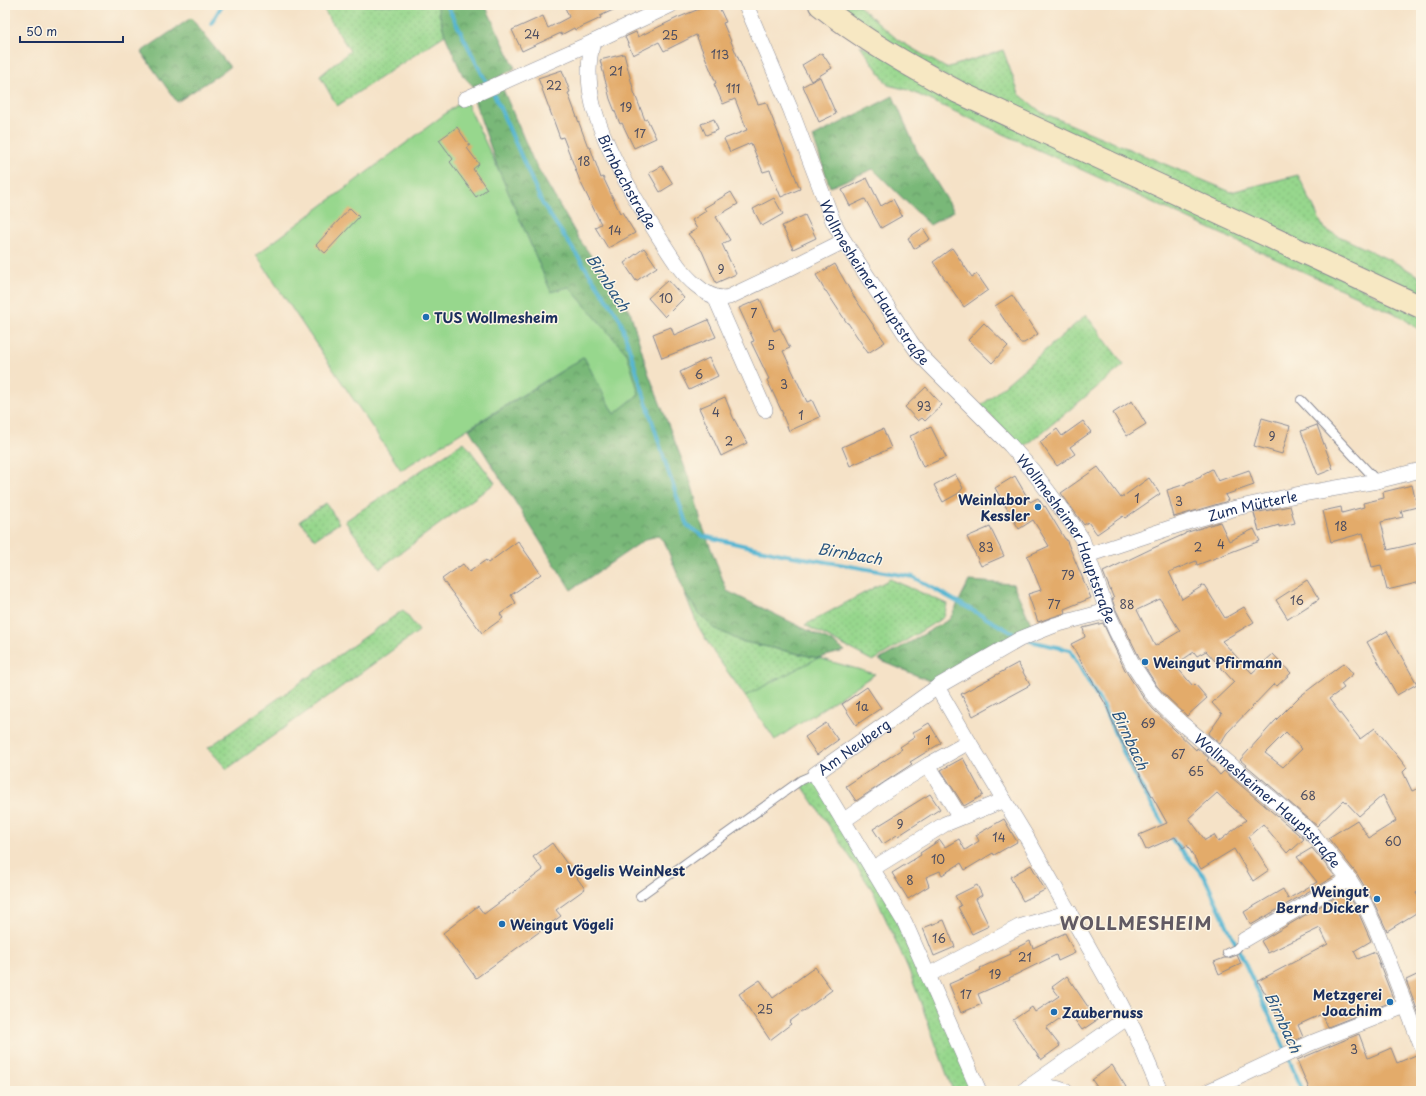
<svg xmlns="http://www.w3.org/2000/svg" width="1426" height="1096" viewBox="0 0 1426 1096" font-family="'Playpen Sans',sans-serif">
<style>
.grass{fill:url(#grass-dots);stroke:#598376}
.forest{fill:url(#forest-crowns);stroke:#4a746b}
.green{fill:#97d78d;stroke:#598376}
.lines{fill:none;stroke-linecap:round;stroke-linejoin:round}
.stream{stroke:#54b5d2;stroke-width:4}
.building{fill:#e3ab6b;fill-rule:evenodd}
.lane-casing{stroke:#888892;stroke-width:10}
.street-casing{stroke:#888892;stroke-width:16}
.secondary-casing{stroke:#888892;stroke-width:24}
.lane{stroke:#fff;stroke-width:8}
.street{stroke:#fff;stroke-width:15}
.secondary{stroke:#f7e8c3;stroke-width:22}
.poi-dot{fill:#1f6fb2;stroke:#fcf5e5;stroke-width:1.5}
.labels{text-anchor:middle;dominant-baseline:central;stroke-width:3;stroke-linejoin:round;paint-order:stroke}
.number-label{font-size:12px;fill:#4d4e61}
.street-label{font-size:14px;fill:#1b2f5e;stroke:#fcf5e5}
.poi-label{font-size:14px;font-weight:bold;fill:#1b2f5e;stroke:#fcf5e5;text-anchor:start}
.water-label{font-size:15px;font-style:italic;fill:#2c5781;stroke:#fcf5e5}
.district-label{font-size:18px;font-weight:bold;letter-spacing:1px;fill:#615a63;stroke:#fcf5e5}
</style>
<defs>
<pattern id="grass-dots" width="8" height="8" patternUnits="userSpaceOnUse"><rect width="8" height="8" fill="#97d78d"/><path d="M2 2h.1M6 6h.1" fill="none" stroke="#82b97c" stroke-width="1.8" stroke-linecap="round"/></pattern>
<pattern id="forest-crowns" width="20" height="18" patternUnits="userSpaceOnUse"><rect width="20" height="18" fill="#79b878"/><path d="M2 6a3 3 0 1 1 6 0M12 15a3 3 0 1 1 6 0" fill="none" stroke="#629666"/></pattern>
</defs>
<rect width="100%" height="100%" fill="#fcf5e5"/>
<filter id="ink" filterUnits="userSpaceOnUse"><feTurbulence type="fractalNoise" baseFrequency=".025" numOctaves="2"/><feDisplacementMap in="SourceGraphic" scale="8" xChannelSelector="R" yChannelSelector="G"/><feConvolveMatrix kernelMatrix="1 2 1 2 8 2 1 2 1" color-interpolation-filters="sRGB"/></filter>
<filter id="wash" filterUnits="userSpaceOnUse"><feTurbulence type="fractalNoise" baseFrequency=".012" numOctaves="4" result="noise"/><feDisplacementMap in="SourceGraphic" scale="16" xChannelSelector="R" yChannelSelector="G"/><feGaussianBlur stdDeviation="0.9" result="paint"/><feColorMatrix in="noise" values="0 0 0 0 0 0 0 0 0 0 0 0 0 0 0 0 0 1.4 0 .05"/><feComposite in="paint" operator="in"/></filter>
<g filter="url(#wash)">
<rect width="100%" height="100%" fill="#f5e2c7"/>
<g class="grass">
<path d="M 321,5 L 437,5 L 445,35 L 337,106 L 320,76 L 350,51 Z"/>
<path d="M 834,5 L 858,5 L 898,40 L 946,68 L 1003,50 L 1019,94 L 1041,112 L 1231,192 L 1298,175 L 1324,229 L 1402,266 L 1421,278 L 1421,300 L 942,75 Z"/>
<path d="M 860,45 L 1421,317 L 1421,331 L 1400,316 L 908,90 L 888,85 Z"/>
<path d="M 1086,315 L 1124,365 L 1023,448 L 981,406 Z"/>
<path d="M 464,442 L 495,483 L 380,568 L 345,521 Z"/>
<path d="M 326,503 L 339,523 L 315,539 L 300,521 Z"/>
<path d="M 890,579 L 947,604 L 944,617 L 873,661 L 805,625 Z"/>
<path d="M 684,591 L 698,613 L 740,641 L 818,658 L 745,696 L 714,653 L 698,626 Z"/>
<path d="M 403,610 L 419,631 L 227,769 L 208,748 Z"/>
<path d="M 815,774 L 872,869 L 979,1091 L 953,1091 L 908,968 L 873,891 L 803,787 L 801,780 Z"/>
</g>
<g class="forest">
<path d="M 437,5 L 485,5 L 515,68 L 477,90 L 463,76 L 445,35 Z"/>
<path d="M 191,18 L 230,67 L 177,102 L 141,52 Z"/>
<path d="M 502,87 L 533,160 L 579,239 L 630,311 L 648,372 L 692,486 L 702,525 L 727,591 L 832,642 L 845,651 L 818,658 L 740,641 L 714,628 L 698,613 L 684,591 L 665,543 L 658,536 L 646,539 L 571,590 L 469,429 L 584,357 L 614,414 L 639,394 L 627,354 L 569,287 L 551,292 L 499,171 L 474,100 Z"/>
<path d="M 893,96 L 917,151 L 954,211 L 930,225 L 873,169 L 830,187 L 813,137 Z"/>
<path d="M 969,581 L 1013,584 L 1034,630 L 940,685 L 879,660 L 950,619 Z"/>
</g>
<g class="green">
<path d="M 465,99 L 499,171 L 551,292 L 569,287 L 627,354 L 639,394 L 614,414 L 584,357 L 401,470 L 256,255 Z"/>
<path d="M 818,658 L 875,674 L 775,740 L 745,696 Z"/>
</g>
<g class="lines">
<g class="stream">
<path d="M 447,5 L 479,68 L 488,85"/>
<path d="M 211,24 L 222,5"/>
<path d="M 492,90 L 542,203 L 620,319 L 668,471 L 687,525 L 703,536 L 781,554 L 913,577 L 1018,636"/>
<path d="M 1030,641 L 1070,650 L 1102,705 L 1133,773 L 1166,829"/>
<path d="M 1170,835 L 1174,842 L 1204,876 L 1286,1051"/>
<path d="M 1288,1057 L 1303,1091"/>
</g>
</g>
<g id="blocks">
<g class="building">
<path d="M 564,5 L 624,5 L 600,16 L 601,18 L 575,30 L 574,28 L 561,35 L 561,33 L 522,51 L 512,30 L 543,16 L 548,28 L 569,17 Z"/>
<path d="M 709,5 L 718,5 L 726,22 L 723,23 L 758,104 L 766,102 L 800,189 L 781,197 L 770,170 L 763,172 L 751,143 L 730,152 L 724,139 L 747,130 L 735,99 L 723,104 L 714,84 L 716,83 L 696,35 L 664,51 L 659,42 L 633,55 L 625,37 L 636,32 L 638,37 L 677,18 Z"/>
<path d="M 822,53 L 832,68 L 811,81 L 802,65 Z"/>
<path d="M 624,54 L 634,92 L 645,120 L 647,119 L 656,138 L 634,148 L 622,123 L 620,124 L 610,99 L 600,60 Z"/>
<path d="M 562,70 L 570,92 L 568,93 L 588,147 L 590,147 L 601,178 L 603,177 L 620,213 L 622,212 L 635,233 L 608,248 L 595,227 L 601,224 L 580,181 L 563,137 L 560,138 L 538,78 Z"/>
<path d="M 820,77 L 836,114 L 819,122 L 803,86 Z"/>
<path d="M 714,119 L 718,130 L 706,135 L 701,124 Z"/>
<path d="M 457,127 L 470,146 L 467,148 L 479,164 L 473,169 L 487,189 L 476,197 L 450,162 L 453,159 L 439,140 Z"/>
<path d="M 662,166 L 673,184 L 660,192 L 649,173 Z"/>
<path d="M 867,178 L 881,206 L 893,199 L 902,216 L 881,228 L 865,199 L 850,206 L 842,190 Z"/>
<path d="M 731,192 L 738,204 L 716,217 L 730,240 L 722,244 L 736,274 L 716,283 L 702,251 L 688,234 L 697,229 L 692,220 L 706,211 L 704,208 Z"/>
<path d="M 774,198 L 783,214 L 762,226 L 753,209 Z"/>
<path d="M 350,208 L 359,217 L 325,253 L 316,245 Z"/>
<path d="M 805,215 L 816,238 L 793,249 L 782,226 Z"/>
<path d="M 923,228 L 930,239 L 914,249 L 908,238 Z"/>
<path d="M 644,248 L 657,267 L 636,281 L 624,263 Z"/>
<path d="M 952,248 L 972,277 L 977,274 L 988,290 L 964,307 L 933,262 Z"/>
<path d="M 835,264 L 854,297 L 885,342 L 868,353 L 848,323 L 847,323 L 826,291 L 825,291 L 816,275 Z"/>
<path d="M 668,280 L 684,298 L 665,317 L 648,298 Z"/>
<path d="M 1012,295 L 1038,334 L 1024,343 L 1020,343 L 995,306 Z"/>
<path d="M 760,299 L 774,331 L 780,328 L 790,348 L 783,351 L 807,402 L 812,400 L 820,417 L 789,431 L 782,414 L 783,414 L 767,380 L 769,379 L 751,342 L 754,341 L 739,308 Z"/>
<path d="M 708,320 L 716,337 L 662,358 L 653,334 L 671,327 L 674,335 Z"/>
<path d="M 984,323 L 1008,346 L 992,363 L 968,340 Z"/>
<path d="M 709,358 L 718,376 L 689,390 L 680,372 Z"/>
<path d="M 926,387 L 942,405 L 925,421 L 922,418 L 918,421 L 905,407 Z"/>
<path d="M 725,397 L 733,417 L 747,443 L 721,456 L 699,408 Z"/>
<path d="M 1132,401 L 1146,424 L 1127,436 L 1113,413 Z"/>
<path d="M 1262,418 L 1290,426 L 1282,454 L 1254,446 Z"/>
<path d="M 1083,421 L 1091,432 L 1070,447 L 1075,454 L 1057,466 L 1040,442 L 1057,429 L 1062,436 Z"/>
<path d="M 1317,425 L 1333,469 L 1318,475 L 1301,431 Z"/>
<path d="M 931,427 L 946,457 L 923,467 L 910,436 Z"/>
<path d="M 883,429 L 891,448 L 850,466 L 842,447 Z"/>
<path d="M 1098,467 L 1121,498 L 1149,478 L 1160,494 L 1125,518 L 1123,516 L 1097,534 L 1088,522 L 1084,525 L 1061,493 Z"/>
<path d="M 1212,469 L 1218,481 L 1249,470 L 1254,485 L 1225,495 L 1228,500 L 1225,502 L 1174,517 L 1167,490 L 1186,484 L 1186,483 L 1201,477 L 1201,475 Z"/>
<path d="M 955,474 L 963,488 L 959,493 L 943,502 L 934,485 Z"/>
<path d="M 1015,476 L 1030,502 L 1038,498 L 1044,507 L 1045,506 L 1065,539 L 1066,539 L 1091,598 L 1064,609 L 1065,613 L 1038,622 L 1028,594 L 1041,590 L 1027,556 L 1049,546 L 1033,520 L 1019,529 L 995,488 Z"/>
<path d="M 1412,485 L 1417,507 L 1401,511 L 1403,517 L 1381,522 L 1388,550 L 1418,543 L 1421,554 L 1421,582 L 1387,590 L 1381,565 L 1372,567 L 1363,533 L 1331,542 L 1323,511 L 1341,507 L 1342,513 L 1364,507 L 1363,503 L 1384,498 L 1383,492 Z"/>
<path d="M 1290,506 L 1295,523 L 1279,527 L 1279,525 L 1259,531 L 1254,513 Z"/>
<path d="M 1220,522 L 1229,541 L 1254,529 L 1260,541 L 1197,565 L 1196,561 L 1169,572 L 1182,599 L 1204,585 L 1225,618 L 1244,607 L 1254,622 L 1222,641 L 1252,673 L 1273,654 L 1291,673 L 1277,686 L 1274,684 L 1227,733 L 1220,744 L 1208,734 L 1222,714 L 1212,703 L 1234,682 L 1206,651 L 1197,656 L 1194,652 L 1175,665 L 1193,686 L 1195,684 L 1207,698 L 1187,716 L 1167,697 L 1157,686 L 1141,661 L 1115,608 L 1112,599 L 1114,599 L 1103,572 L 1151,549 L 1185,534 L 1185,533 ZM 1160,599 L 1180,631 L 1155,646 L 1137,610 Z"/>
<path d="M 990,527 L 1004,556 L 981,566 L 967,537 Z"/>
<path d="M 518,541 L 541,574 L 511,595 L 516,603 L 500,614 L 503,618 L 482,633 L 442,579 L 463,564 L 469,572 L 486,560 L 488,563 Z"/>
<path d="M 1307,580 L 1319,599 L 1288,619 L 1276,600 Z"/>
<path d="M 1103,623 L 1125,670 L 1142,696 L 1153,709 L 1196,750 L 1197,748 L 1209,758 L 1207,760 L 1220,775 L 1224,771 L 1304,839 L 1292,850 L 1291,849 L 1287,853 L 1263,824 L 1248,837 L 1269,870 L 1253,881 L 1234,849 L 1201,869 L 1187,845 L 1183,848 L 1175,837 L 1146,850 L 1139,835 L 1167,823 L 1118,735 L 1106,705 L 1071,644 L 1085,637 L 1083,628 ZM 1217,793 L 1246,820 L 1218,842 L 1214,835 L 1205,840 L 1189,818 Z"/>
<path d="M 1387,631 L 1417,684 L 1397,695 L 1367,642 Z"/>
<path d="M 1018,663 L 1030,685 L 973,716 L 961,694 Z"/>
<path d="M 1344,663 L 1353,674 L 1341,684 L 1344,688 L 1329,699 L 1360,739 L 1375,728 L 1407,768 L 1403,772 L 1412,791 L 1421,787 L 1421,890 L 1416,893 L 1421,901 L 1421,910 L 1387,931 L 1372,899 L 1357,874 L 1328,838 L 1357,820 L 1369,838 L 1396,821 L 1383,795 L 1359,816 L 1344,800 L 1317,826 L 1240,760 L 1275,721 L 1299,697 ZM 1286,732 L 1302,749 L 1283,767 L 1265,753 Z"/>
<path d="M 867,687 L 881,708 L 856,725 L 842,704 Z"/>
<path d="M 826,723 L 838,740 L 817,755 L 805,737 Z"/>
<path d="M 929,723 L 941,743 L 910,762 L 912,764 L 856,801 L 846,786 L 902,749 L 900,747 L 915,737 L 912,733 Z"/>
<path d="M 963,758 L 983,795 L 964,806 L 941,770 Z"/>
<path d="M 930,794 L 940,809 L 898,836 L 897,835 L 883,844 L 873,829 Z"/>
<path d="M 1004,819 L 1017,842 L 994,855 L 993,853 L 965,870 L 961,863 L 942,875 L 940,871 L 926,877 L 929,886 L 908,899 L 892,873 L 921,855 L 920,853 L 940,840 L 945,847 L 959,839 L 965,850 L 979,841 L 976,835 Z"/>
<path d="M 552,843 L 585,889 L 556,910 L 561,916 L 476,978 L 443,933 L 478,906 L 484,914 L 543,870 L 533,857 Z"/>
<path d="M 1312,848 L 1335,876 L 1251,925 L 1244,912 L 1283,889 L 1288,899 L 1317,882 L 1297,857 Z"/>
<path d="M 1031,865 L 1045,890 L 1023,901 L 1010,877 Z"/>
<path d="M 977,885 L 982,895 L 976,899 L 989,926 L 972,934 L 958,907 L 961,906 L 955,896 Z"/>
<path d="M 1346,891 L 1356,907 L 1371,941 L 1354,951 L 1358,959 L 1375,952 L 1394,1001 L 1328,1027 L 1322,1014 L 1298,1025 L 1303,1037 L 1289,1043 L 1269,998 L 1268,998 L 1258,981 L 1328,944 L 1320,928 L 1268,953 L 1261,941 Z"/>
<path d="M 944,920 L 955,947 L 934,956 L 923,928 Z"/>
<path d="M 1065,933 L 1075,953 L 1058,961 L 1056,955 L 1009,978 L 1010,980 L 978,994 L 982,1004 L 961,1013 L 949,984 L 981,970 L 980,968 L 1011,954 L 1010,951 L 1030,941 L 1033,948 Z"/>
<path d="M 1237,955 L 1241,964 L 1219,974 L 1214,962 L 1224,958 L 1229,958 Z"/>
<path d="M 815,967 L 832,990 L 789,1022 L 791,1024 L 770,1040 L 739,994 L 760,980 L 773,998 Z"/>
<path d="M 1421,973 L 1421,1020 L 1406,980 Z"/>
<path d="M 1067,976 L 1097,1020 L 1082,1030 L 1069,1012 L 1046,1028 L 1060,1046 L 1041,1060 L 1013,1020 L 1032,1007 L 1035,1012 L 1059,996 L 1052,987 Z"/>
<path d="M 1359,1034 L 1368,1058 L 1391,1048 L 1397,1063 L 1416,1055 L 1421,1067 L 1421,1091 L 1310,1091 L 1297,1060 Z"/>
<path d="M 1112,1065 L 1126,1087 L 1120,1091 L 1100,1091 L 1092,1080 Z"/>
</g>
</g>
</g>
<g filter="url(#ink)">
<use href="#blocks" fill-opacity="0" stroke="#888892" stroke-width="1"/>
<g class="lines">
<g class="lane-casing">
<g id="lane">
<path d="M 1301,400 L 1377,481"/>
<path d="M 640,896 L 801,780 L 815,774"/>
<path d="M 1227,953 L 1236,949 L 1244,940"/>
</g>
</g>
<g class="street-casing">
<g id="street">
<path id="s1" d="M 746,5 L 790,108 L 833,221 L 844,241 L 910,341 L 920,355 L 1010,445 L 1032,470 L 1073,525 L 1082,539 L 1107,611 L 1116,631 L 1133,665 L 1150,691 L 1160,703 L 1180,722 L 1305,827 L 1315,837 L 1349,879 L 1364,903 L 1377,931 L 1421,1045"/>
<path id="s2" d="M 593,42 C 587,63 588,83 593,105 C 605,149 634,198 659,237 C 670,254 680,272 696,285 C 705,293 717,300 729,297 L 786,270 L 844,241"/>
<path d="M 465,99 L 593,42 L 671,5"/>
<path d="M 715,297 L 765,410"/>
<path id="s3" d="M 1088,555 L 1191,521 L 1236,508 L 1296,495 L 1377,481 L 1421,470"/>
<path d="M 937,687 L 969,742 L 1027,838 L 1117,997 L 1134,1030 L 1160,1091"/>
<path d="M 928,765 L 960,817"/>
<path d="M 843,821 L 889,789 L 928,765 L 969,742"/>
<path d="M 872,869 L 945,824 L 1004,800"/>
<path d="M 1244,940 L 1349,879"/>
<path d="M 928,975 L 1019,927 L 1070,912"/>
<path d="M 1028,1087 C 1042,1087 1053,1086 1065,1091"/>
<path id="s4" d="M 979,1091 L 905,923 L 815,774 L 940,685 L 1020,639 L 1055,625 L 1107,611"/>
<path d="M 1023,1091 L 1128,1017"/>
<path d="M 1209,1091 L 1311,1043 L 1405,1006"/>
</g>
</g>
<g class="secondary-casing">
<path id="secondary" d="M 820,5 C 863,40 910,66 958,92 L 1421,307"/>
</g>
<use href="#lane" class="lane"/>
<use href="#street" class="street"/>
<use href="#secondary" class="secondary"/>
</g>
</g>
<g class="poi-dot">
<circle cx="426" cy="317" r="4"/>
<circle cx="1038" cy="507" r="4"/>
<circle cx="1145" cy="662" r="4"/>
<circle cx="559" cy="870" r="4"/>
<circle cx="1377" cy="899" r="4"/>
<circle cx="502" cy="924" r="4"/>
<circle cx="1390" cy="1002" r="4"/>
<circle cx="1054" cy="1012" r="4"/>
</g>
<g class="labels">
<g class="number-label">
<text x="532" y="34">24</text>
<text x="670" y="35">25</text>
<text x="720" y="54">113</text>
<text x="616" y="71">21</text>
<text x="554" y="85">22</text>
<text x="733" y="88">111</text>
<text x="626" y="107">19</text>
<text x="640" y="133">17</text>
<text x="584" y="161">18</text>
<text x="615" y="230">14</text>
<text x="721" y="269">9</text>
<text x="666" y="298">10</text>
<text x="754" y="313">7</text>
<text x="771" y="345">5</text>
<text x="699" y="374">6</text>
<text x="784" y="384">3</text>
<text x="924" y="406">93</text>
<text x="716" y="412">4</text>
<text x="801" y="415">1</text>
<text x="1272" y="436">9</text>
<text x="729" y="441">2</text>
<text x="1137" y="498">1</text>
<text x="1179" y="501">3</text>
<text x="1341" y="526">18</text>
<text x="1221" y="544">4</text>
<text x="986" y="547">83</text>
<text x="1198" y="547">2</text>
<text x="1068" y="575">79</text>
<text x="1297" y="600">16</text>
<text x="1054" y="604">77</text>
<text x="1127" y="604">88</text>
<text x="862" y="706">1a</text>
<text x="1148" y="723">69</text>
<text x="928" y="740">1</text>
<text x="1178" y="754">67</text>
<text x="1196" y="771">65</text>
<text x="1308" y="795">68</text>
<text x="900" y="824">9</text>
<text x="999" y="837">14</text>
<text x="1393" y="841">60</text>
<text x="938" y="859">10</text>
<text x="910" y="880">8</text>
<text x="939" y="938">16</text>
<text x="1025" y="957">21</text>
<text x="995" y="974">19</text>
<text x="966" y="994">17</text>
<text x="765" y="1009">25</text>
<text x="1354" y="1049">3</text>
</g>
<g class="street-label">
<text stroke="none"><textPath href="#s2" startOffset="148">Birnbachstraße</textPath></text>
<text stroke="none"><textPath href="#s1" startOffset="307">Wollmesheimer Hauptstraße</textPath></text>
<text stroke="none"><textPath href="#s3" startOffset="172">Zum Mütterle</textPath></text>
<text stroke="none"><textPath href="#s1" startOffset="631">Wollmesheimer Hauptstraße</textPath></text>
<text stroke="none"><textPath href="#s4" startOffset="405">Am Neuberg</textPath></text>
<text stroke="none"><textPath href="#s1" startOffset="967">Wollmesheimer Hauptstraße</textPath></text>
</g>
<g class="poi-label">
<text x="434" y="317">TUS Wollmesheim</text>
<text x="1030" y="499" text-anchor="end">Weinlabor<tspan x="1030" dy="16">Kessler</tspan></text>
<text x="1153" y="662">Weingut Pfirmann</text>
<text x="567" y="870">Vögelis WeinNest</text>
<text x="1369" y="891" text-anchor="end">Weingut<tspan x="1369" dy="16">Bernd Dicker</tspan></text>
<text x="510" y="924">Weingut Vögeli</text>
<text x="1382" y="994" text-anchor="end">Metzgerei<tspan x="1382" dy="16">Joachim</tspan></text>
<text x="1062" y="1012">Zaubernuss</text>
</g>
<g class="water-label">
<text transform="translate(609 282) rotate(57)">Birnbach</text>
<text transform="translate(850 553) rotate(10)">Birnbach</text>
<text transform="translate(1131 739) rotate(65)">Birnbach</text>
<text transform="translate(1284 1022) rotate(65)">Birnbach</text>
</g>
<g class="district-label">
<text x="1136" y="922">WOLLMESHEIM</text>
</g>
</g>
<rect width="1426" height="1096" fill="none" stroke="#fcf5e5" stroke-width="20"/>
<path d="M20 36v6h103v-6" fill="none" stroke="#1b2f5e" stroke-width="2"/>
<text x="26" y="36" font-size="12" fill="#1b2f5e" stroke="#fcf5e5" stroke-width="3" paint-order="stroke">50 m</text>
</svg>
